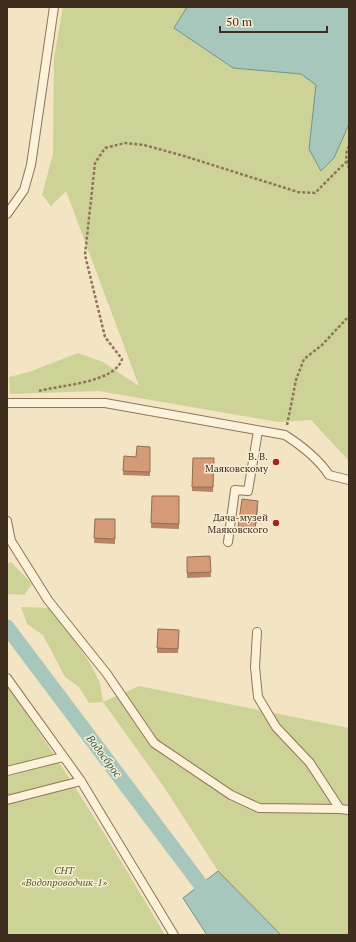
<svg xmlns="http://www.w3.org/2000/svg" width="356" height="942" viewBox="0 0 356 942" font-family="'PT Serif',serif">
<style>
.green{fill:#cdd397}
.water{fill:#a7c6bc;stroke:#6c958a}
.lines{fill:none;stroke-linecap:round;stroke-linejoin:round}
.canal{stroke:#a7c6bc;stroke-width:15}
.lane-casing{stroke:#907558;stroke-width:10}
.path{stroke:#907558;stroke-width:2.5;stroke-dasharray:3 2;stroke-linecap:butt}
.lane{stroke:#fcf1d9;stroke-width:8}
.wall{fill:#b78565}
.shaded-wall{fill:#956c53}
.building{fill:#d59b76;stroke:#956c53}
.poi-dot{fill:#a62125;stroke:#f9eed5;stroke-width:1.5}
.labels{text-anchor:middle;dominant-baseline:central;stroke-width:3;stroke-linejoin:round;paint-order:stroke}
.poi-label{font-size:10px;fill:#3f2d1e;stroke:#f9eed5;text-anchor:end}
.park-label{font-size:10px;font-style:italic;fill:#505e22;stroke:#f9eed5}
.water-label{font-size:11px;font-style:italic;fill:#2b605b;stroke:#f9eed5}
</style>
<rect width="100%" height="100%" fill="#f3e4c4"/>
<g class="green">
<path d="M 63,7 L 187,7 L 174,28 L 233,68 L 301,74 L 316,85 L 309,149 L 334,158 L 349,124 L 349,461 L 311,420 L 278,422 L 99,391 L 10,394 L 9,377 L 29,372 L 78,353 L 103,362 L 139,386 L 66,191 L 51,206 L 42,195 L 53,154 L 54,57 Z"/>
<path d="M 11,562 L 32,584 L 24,595 L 8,594 L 7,591 L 7,564 Z"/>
<path d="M 21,607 L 52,608 L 90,663 L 100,683 L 103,702 L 139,686 L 349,728 L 349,935 L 281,935 L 218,871 L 164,787 L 103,702 L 89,703 L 79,687 L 65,677 L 43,635 L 27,624 Z"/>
<path d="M 7,686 C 64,766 115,850 165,935 L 7,935 Z"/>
</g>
<g class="water">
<path d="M 187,7 L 349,7 L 349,124 L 334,158 L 321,171 L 309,149 L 316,85 L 301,74 L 233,68 L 174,28 Z"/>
<path d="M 218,871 L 281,935 L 207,935 L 183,898 Z"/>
</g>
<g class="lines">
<path class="canal" d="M 7,627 L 213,901"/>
<g class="lane-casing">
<g id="lane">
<path d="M 7,214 L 24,190 L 31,165 L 54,7"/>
<path d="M 7,403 L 105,403 L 285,435 C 302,446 318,458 329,475 L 349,480"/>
<path d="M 7,521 L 11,541 L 48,600 L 107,674 L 154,743 L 231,795 L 259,808 L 340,809 L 349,810"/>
<path d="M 228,542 L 235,490 L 248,491 L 258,431"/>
<path d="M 257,632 L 255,667 L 258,697 L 276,727 L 310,763 L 340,809"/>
<path d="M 7,678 L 81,781 L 174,935"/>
<path d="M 7,771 L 63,757"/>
<path d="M 7,800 L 81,781"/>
</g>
</g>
<g class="path">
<path d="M 349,146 C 345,153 346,161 349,168"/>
<path d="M 39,391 C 60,385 115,383 122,359 L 105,337 L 85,255 L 95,163 L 105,148 L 125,143 L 144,145 L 184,156 L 298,192 L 315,193 L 346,162"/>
<path d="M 287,425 L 296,380 L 304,359 L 322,345 L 349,316"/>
</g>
<use href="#lane" class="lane"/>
</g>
<g class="wall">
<path d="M 150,447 L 150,476 L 123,475 L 124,456 L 136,457 Z"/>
<path d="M 193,458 L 214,458 L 213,492 L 192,491 Z"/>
<path d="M 152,496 L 179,496 L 179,529 L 151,528 Z"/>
<path d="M 258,505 L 255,534 L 238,532 L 238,528 Z"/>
<path d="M 95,519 L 115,519 L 115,544 L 94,543 Z"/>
<path d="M 210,556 L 211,577 L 187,578 L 187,557 Z"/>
<path d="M 158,629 L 179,630 L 178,653 L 157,653 Z"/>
</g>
<path class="shaded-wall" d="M 258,501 L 258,505 L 255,534 L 255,529 Z"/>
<g class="building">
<path d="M 137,446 L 150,447 L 150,472 L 123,471 L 124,456 L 136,457 Z"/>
<path d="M 193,458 L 214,458 L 213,487 L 192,487 Z"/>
<path d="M 152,496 L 179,496 L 179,524 L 151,523 Z"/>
<path d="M 242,499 L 258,501 L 255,529 L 238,528 Z"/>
<path d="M 95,519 L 115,519 L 115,539 L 94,538 Z"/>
<path d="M 210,556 L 211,572 L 187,573 L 187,557 Z"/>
<path d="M 158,629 L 179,630 L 178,649 L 157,648 Z"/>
</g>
<g class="poi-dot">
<circle cx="276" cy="462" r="4"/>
<circle cx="276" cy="523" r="4"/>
</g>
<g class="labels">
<g class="poi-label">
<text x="268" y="456">В. В.<tspan x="268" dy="12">Маяковскому</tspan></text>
<text x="268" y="517">Дача-музей<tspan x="268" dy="12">Маяковского</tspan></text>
</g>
<g class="park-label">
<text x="64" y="870">СНТ<tspan x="64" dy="12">«Водопроводчик-1»</tspan></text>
</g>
<g class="water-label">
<text transform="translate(104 756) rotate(53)">Водосброс</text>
</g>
</g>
<rect width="356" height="942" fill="none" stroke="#3f2d1e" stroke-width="16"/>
<path d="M220 26v6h107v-6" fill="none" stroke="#3f2d1e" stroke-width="2"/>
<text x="226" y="26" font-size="12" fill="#3f2d1e" stroke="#f9eed5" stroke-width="3" paint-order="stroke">50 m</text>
</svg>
